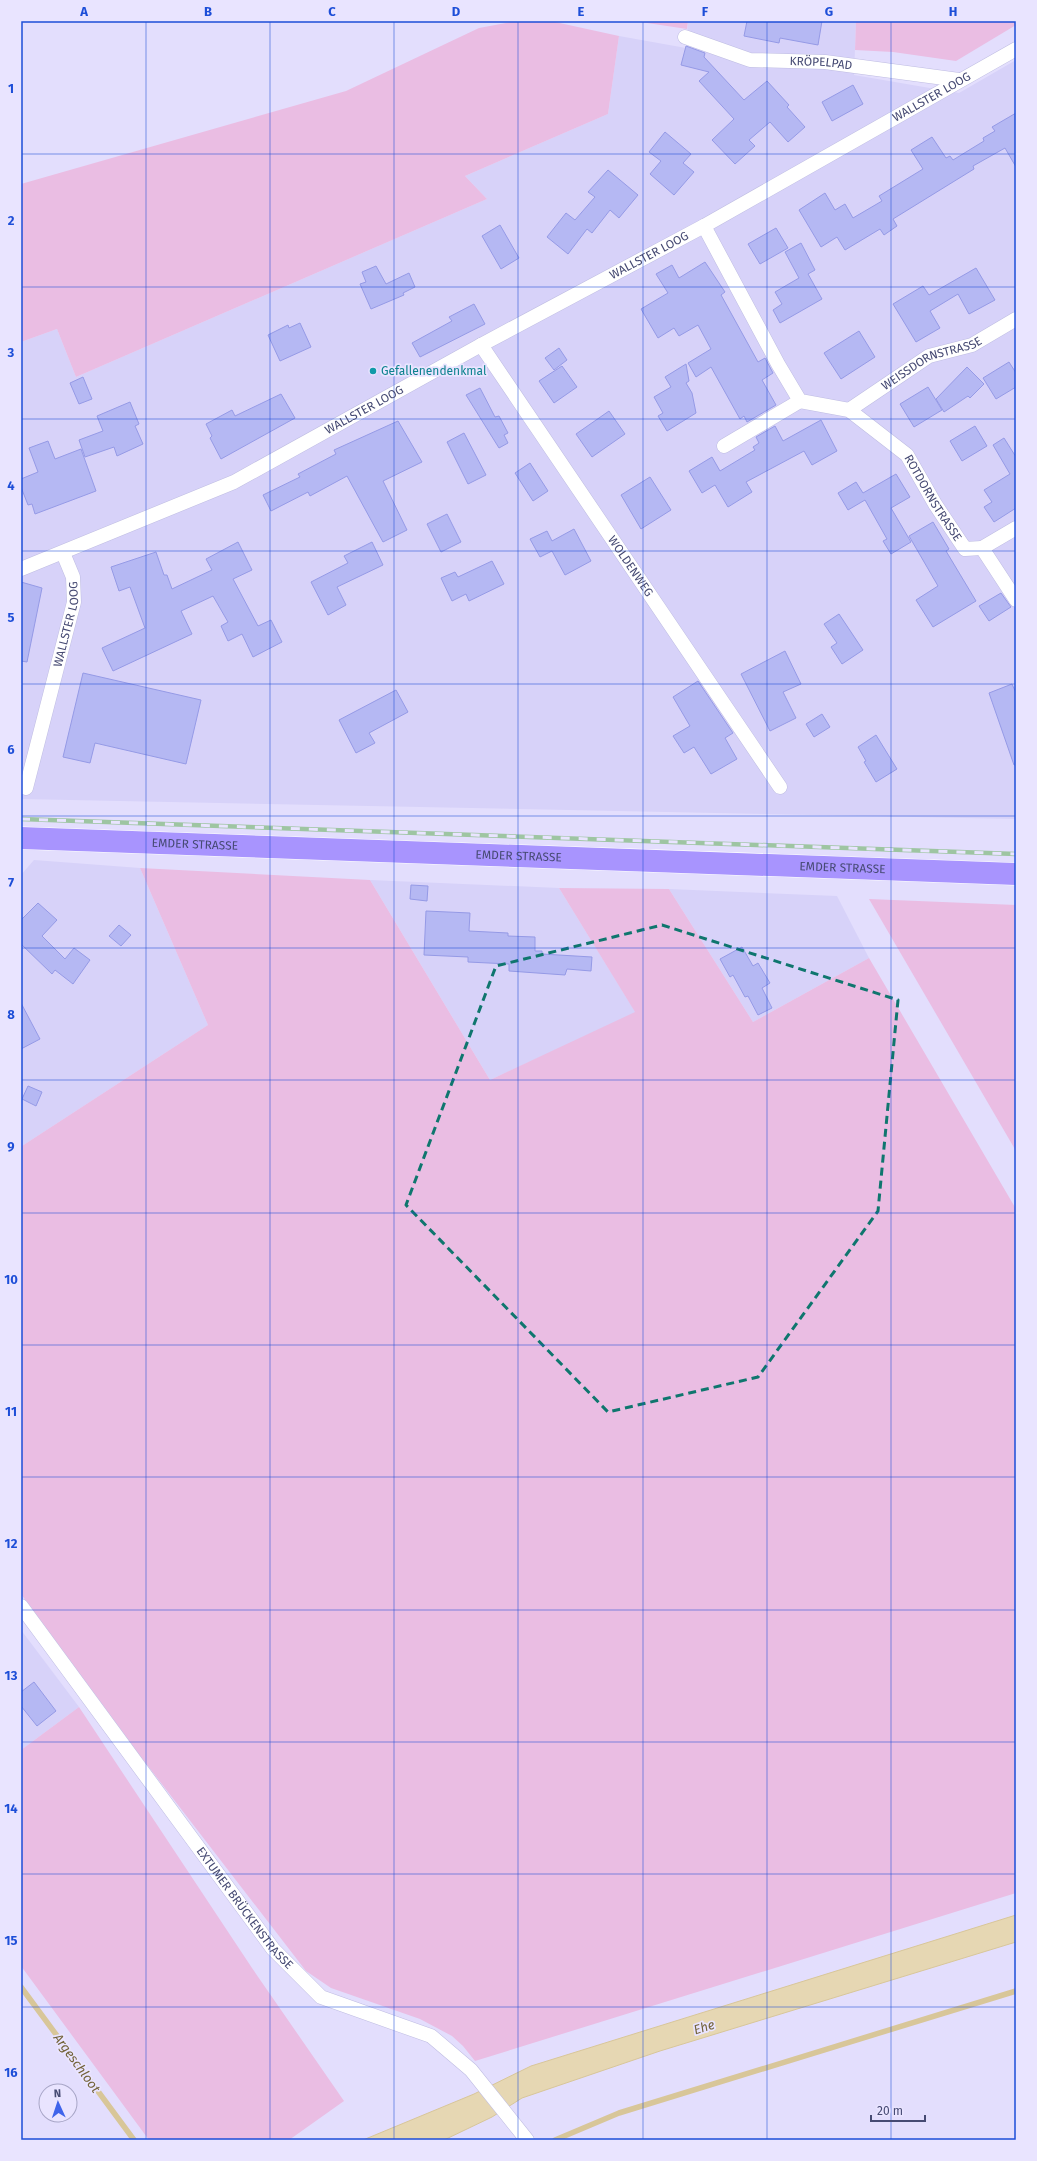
<svg xmlns="http://www.w3.org/2000/svg" width="1037" height="2161" viewBox="0 0 1037 2161" font-family="'Fira Sans',sans-serif">
<style>
.residential{fill:#d7d2f9}
.green{fill:#eabde3}
.water{fill:#e6d7b3;stroke:#d8c699}
.lines{fill:none;stroke-linecap:round;stroke-linejoin:round}
.stream{stroke:#d8c699;stroke-width:5.5}
.building{fill:#b5b8f3;stroke:#959ae6}
.minor-casing{stroke:#bfbde2;stroke-width:15}
.primary-casing{stroke:#fff;stroke-width:23}
.minor{stroke:#fff;stroke-width:14}
.primary{stroke:#a894fe;stroke-width:22}
.rail-casing{stroke:#9ec5a2;stroke-width:4.5}
.rail{stroke:#e9e4ff;stroke-width:3;stroke-dasharray:9;stroke-linecap:butt}
.marked{fill:none;stroke:#0f766e;stroke-width:3;stroke-dasharray:8 5;stroke-linejoin:round}
.grid{fill:none;stroke:#1d4ed8;stroke-width:1;stroke-opacity:0.55}
.culture-dot{fill:#0f9aa8;stroke:#e9e4ff;stroke-width:1.5}
.labels{text-anchor:middle;dominant-baseline:central;stroke-width:3.5;stroke-linejoin:round;paint-order:stroke}
.street-label{font-size:12px;fill:#464a73;stroke:#e9e4ff}
.culture-label{font-size:12px;fill:#0d838f;stroke:#e9e4ff;text-anchor:start}
.water-label{font-size:13px;font-style:italic;fill:#726238;stroke:#e9e4ff}
.neatline{fill:none;stroke:#1d4ed8;stroke-width:1.5}
.grid-label{font-size:13px;text-anchor:middle;font-weight:bold;fill:#1d4ed8}
</style>
<rect width="100%" height="100%" fill="#e3defd"/>
<g class="residential">
<path d="M 688,21 L 856,21 L 854,75 L 959,93 L 1016,60 L 1016,819 L 21,799 L 21,342 L 57,329 L 76,377 L 487,199 L 465,176 L 608,114 L 619,36 L 686,48 Z"/>
<path d="M 34,860 L 140,868 L 208,1025 L 22,1146 L 21,875 Z"/>
<path d="M 370,880 L 559,888 L 636,1013 L 490,1080 Z"/>
<path d="M 669,889 L 837,896 L 869,958 L 753,1022 Z"/>
<path d="M 21,1630 L 79,1707 L 21,1750 Z"/>
</g>
<g class="green">
<path d="M 516,21 L 555,22 L 619,36 L 608,114 L 465,176 L 487,199 L 76,377 L 57,329 L 21,342 L 21,184 L 346,91 L 479,28 Z"/>
<path d="M 634,21 L 688,21 L 687,29 Z"/>
<path d="M 856,21 L 1016,21 L 1016,25 L 956,61 L 893,52 L 855,50 Z"/>
<path d="M 140,868 L 370,880 L 490,1080 L 635,1012 L 559,888 L 669,889 L 753,1022 L 869,958 L 1016,1209 L 1016,1893 L 475,2061 L 463,2046 L 452,2036 L 420,2019 L 331,1988 L 306,1971 L 141,1757 L 21,1594 L 21,1145 L 22,1146 L 208,1025 Z"/>
<path d="M 869,899 L 1016,905 L 1016,1151 Z"/>
<path d="M 79,1707 L 252,1968 L 344,2101 L 289,2140 L 149,2140 L 21,1966 L 21,1750 Z"/>
</g>
<path class="water" d="M 1016,1915 L 1016,1942 L 660,2051 L 522,2098 L 492,2117 L 444,2140 L 363,2140 L 474,2094 L 531,2066 Z"/>
<g class="lines">
<g class="stream">
<path d="M 21,1987 L 134,2140"/>
<path d="M 555,2140 L 619,2113 L 1016,1991"/>
</g>
</g>
<g class="building">
<path d="M 747,21 L 822,21 L 818,45 L 780,38 L 779,43 L 744,36 Z"/>
<path d="M 686,46 L 705,53 L 704,57 L 744,100 L 767,81 L 789,105 L 787,107 L 805,127 L 788,142 L 770,122 L 749,140 L 755,146 L 735,164 L 712,140 L 734,119 L 699,81 L 709,72 L 681,65 Z"/>
<path d="M 853,85 L 863,104 L 832,121 L 822,102 Z"/>
<path d="M 1016,113 L 1016,167 L 1005,148 L 973,166 L 974,169 L 893,219 L 897,226 L 884,235 L 880,229 L 845,250 L 837,237 L 821,247 L 799,210 L 825,193 L 835,210 L 845,204 L 853,218 L 882,201 L 879,196 L 923,169 L 911,150 L 932,137 L 946,158 L 950,156 L 953,160 L 984,141 L 983,138 L 995,131 L 992,127 Z"/>
<path d="M 665,132 L 691,154 L 683,163 L 694,172 L 674,195 L 650,174 L 661,161 L 649,152 Z"/>
<path d="M 608,170 L 638,195 L 619,218 L 610,210 L 592,233 L 587,229 L 568,254 L 547,237 L 566,213 L 575,220 L 595,197 L 588,192 Z"/>
<path d="M 500,225 L 519,258 L 501,269 L 482,236 Z"/>
<path d="M 776,228 L 788,248 L 760,264 L 748,244 Z"/>
<path d="M 801,243 L 815,270 L 808,274 L 822,299 L 780,323 L 773,310 L 782,304 L 775,292 L 799,278 L 785,252 Z"/>
<path d="M 705,262 L 725,292 L 721,295 L 758,362 L 765,358 L 773,373 L 762,380 L 776,405 L 747,422 L 744,416 L 740,419 L 711,367 L 696,377 L 688,363 L 711,349 L 698,325 L 679,336 L 674,328 L 658,338 L 641,309 L 668,293 L 656,274 L 672,265 L 679,278 Z"/>
<path d="M 376,266 L 386,284 L 409,273 L 415,287 L 403,293 L 404,295 L 371,309 L 360,284 L 366,282 L 362,272 Z"/>
<path d="M 976,268 L 995,300 L 969,314 L 958,294 L 930,311 L 940,328 L 916,342 L 893,304 L 923,286 L 929,295 Z"/>
<path d="M 474,304 L 485,324 L 420,357 L 412,343 L 452,321 L 449,317 Z"/>
<path d="M 300,323 L 311,347 L 280,361 L 268,335 L 288,325 L 289,328 Z"/>
<path d="M 859,331 L 875,357 L 841,379 L 824,353 Z"/>
<path d="M 559,348 L 567,360 L 554,370 L 545,358 Z"/>
<path d="M 1009,362 L 1016,373 L 1016,387 L 996,399 L 983,378 Z"/>
<path d="M 686,364 L 689,381 L 686,383 L 692,393 L 696,413 L 667,431 L 658,416 L 663,413 L 654,397 L 671,387 L 665,377 Z"/>
<path d="M 562,366 L 577,387 L 554,403 L 539,381 Z"/>
<path d="M 967,367 L 984,384 L 970,398 L 968,396 L 944,412 L 936,399 Z"/>
<path d="M 83,377 L 92,399 L 79,404 L 70,383 Z"/>
<path d="M 928,387 L 942,410 L 914,427 L 900,404 Z"/>
<path d="M 480,388 L 495,417 L 499,416 L 508,433 L 504,435 L 508,443 L 499,448 L 466,395 Z"/>
<path d="M 281,394 L 295,418 L 221,459 L 210,438 L 212,436 L 206,424 L 232,410 L 235,416 Z"/>
<path d="M 130,402 L 139,424 L 135,426 L 143,444 L 117,456 L 114,447 L 85,457 L 79,440 L 103,431 L 97,416 Z"/>
<path d="M 609,411 L 625,434 L 592,457 L 576,434 Z"/>
<path d="M 821,420 L 837,451 L 812,465 L 804,451 L 746,482 L 752,492 L 728,507 L 715,485 L 702,493 L 689,471 L 712,457 L 720,471 L 755,450 L 753,447 L 759,443 L 756,437 L 775,426 L 783,441 Z"/>
<path d="M 398,421 L 422,462 L 383,481 L 407,530 L 383,542 L 347,476 L 310,496 L 308,492 L 271,511 L 263,495 L 300,477 L 298,474 L 336,454 L 334,450 Z"/>
<path d="M 975,426 L 987,446 L 962,461 L 950,441 Z"/>
<path d="M 464,433 L 486,475 L 468,484 L 447,442 Z"/>
<path d="M 1004,438 L 1016,457 L 1016,508 L 994,522 L 984,507 L 992,502 L 984,490 L 1010,474 L 993,445 Z"/>
<path d="M 48,441 L 55,459 L 81,449 L 96,491 L 35,514 L 32,504 L 28,505 L 21,487 L 21,479 L 38,472 L 29,448 Z"/>
<path d="M 530,463 L 548,491 L 533,501 L 515,473 Z"/>
<path d="M 896,474 L 910,497 L 891,508 L 911,542 L 891,554 L 883,541 L 887,539 L 865,500 L 848,510 L 838,493 L 856,482 L 863,493 Z"/>
<path d="M 650,477 L 671,510 L 641,529 L 621,495 Z"/>
<path d="M 447,514 L 461,542 L 441,552 L 427,524 Z"/>
<path d="M 933,522 L 949,549 L 946,551 L 976,601 L 933,627 L 916,600 L 938,586 L 909,536 Z"/>
<path d="M 574,529 L 591,561 L 565,575 L 552,551 L 540,557 L 530,539 L 547,531 L 552,541 Z"/>
<path d="M 238,542 L 252,570 L 233,579 L 258,626 L 271,620 L 282,642 L 253,657 L 242,634 L 228,641 L 221,626 L 228,622 L 213,596 L 181,611 L 192,634 L 113,671 L 102,648 L 145,628 L 130,587 L 119,591 L 111,567 L 156,552 L 164,575 L 167,575 L 172,589 L 212,570 L 206,559 Z"/>
<path d="M 372,542 L 383,565 L 337,587 L 346,605 L 328,615 L 311,582 L 348,563 L 344,556 Z"/>
<path d="M 492,561 L 504,584 L 469,601 L 466,594 L 452,601 L 441,578 L 455,572 L 458,577 Z"/>
<path d="M 21,582 L 42,588 L 27,662 L 21,661 Z"/>
<path d="M 1001,593 L 1011,607 L 989,621 L 979,606 Z"/>
<path d="M 839,614 L 863,650 L 842,664 L 831,647 L 837,643 L 824,624 Z"/>
<path d="M 785,651 L 801,684 L 783,692 L 796,718 L 770,731 L 741,674 Z"/>
<path d="M 83,673 L 201,700 L 186,764 L 95,743 L 90,763 L 63,757 Z"/>
<path d="M 698,681 L 733,733 L 725,738 L 737,759 L 711,774 L 694,747 L 684,753 L 673,736 L 690,726 L 673,697 Z"/>
<path d="M 1012,684 L 1016,693 L 1016,765 L 1014,765 L 989,693 Z"/>
<path d="M 396,690 L 408,712 L 369,733 L 375,743 L 356,753 L 339,720 Z"/>
<path d="M 822,714 L 830,727 L 814,737 L 806,724 Z"/>
<path d="M 876,735 L 897,769 L 876,782 L 864,762 L 866,761 L 858,747 Z"/>
<path d="M 411,885 L 428,886 L 427,901 L 410,899 Z"/>
<path d="M 38,903 L 57,920 L 42,936 L 65,959 L 74,948 L 90,960 L 73,984 L 55,970 L 52,974 L 21,944 L 21,920 Z"/>
<path d="M 426,911 L 470,913 L 469,931 L 508,933 L 508,936 L 535,937 L 535,951 L 542,951 L 542,954 L 592,957 L 591,971 L 567,969 L 565,975 L 509,971 L 509,964 L 468,962 L 468,957 L 424,955 Z"/>
<path d="M 119,925 L 131,935 L 121,946 L 109,936 Z"/>
<path d="M 742,947 L 753,966 L 758,963 L 770,983 L 762,988 L 772,1008 L 758,1015 L 748,996 L 745,997 L 733,975 L 730,977 L 720,959 Z"/>
<path d="M 21,1003 L 40,1039 L 21,1049 Z"/>
<path d="M 28,1086 L 42,1092 L 36,1106 L 22,1099 Z"/>
<path d="M 34,1682 L 56,1711 L 37,1726 L 21,1706 L 21,1692 Z"/>
</g>
<g class="lines">
<g class="minor-casing">
<g id="minor">
<path id="s1" d="M 685,37 L 750,60 L 825,62 L 959,80"/>
<path id="s2" d="M 704,226 L 778,364 L 800,401 L 849,410 L 907,455 L 935,504 L 965,549 L 982,548 L 1016,600"/>
<path id="s3" d="M 481,345 L 780,787"/>
<path id="s4" d="M 849,410 L 929,356 L 972,345 L 1016,319"/>
<path d="M 724,446 L 800,401"/>
<path d="M 982,548 L 1016,528"/>
<path id="s5" d="M 21,569 L 234,482 L 481,345 L 704,226 L 1016,49"/>
<path id="s6" d="M 26,788 L 74,602 L 73,577 L 63,553"/>
<path id="s7" d="M 21,1606 L 273,1949 L 321,1997 L 431,2036 L 471,2070 L 527,2140"/>
</g>
</g>
<g class="primary-casing">
<g id="primary">
<path id="s8" d="M 21,838 L 1016,874"/>
</g>
</g>
<use href="#minor" class="minor"/>
<use href="#primary" class="primary"/>
<g class="rail-casing">
<path id="rail" d="M 21,819 L 1016,854"/>
</g>
<use href="#rail" class="rail"/>
</g>
<path class="marked" d="M 662,925 L 898,1000 L 878,1211 L 758,1377 L 608,1412 L 406,1205 L 496,966 Z"/>
<path class="grid" d="M 146,21 L 146,2140M 270,21 L 270,2140M 394,21 L 394,2140M 518,21 L 518,2140M 643,21 L 643,2140M 767,21 L 767,2140M 891,21 L 891,2140M 21,154 L 1016,154M 21,287 L 1016,287M 21,419 L 1016,419M 21,551 L 1016,551M 21,684 L 1016,684M 21,816 L 1016,816M 21,948 L 1016,948M 21,1080 L 1016,1080M 21,1213 L 1016,1213M 21,1345 L 1016,1345M 21,1477 L 1016,1477M 21,1610 L 1016,1610M 21,1742 L 1016,1742M 21,1874 L 1016,1874M 21,2007 L 1016,2007"/>
<circle class="culture-dot" cx="373" cy="371" r="4"/>
<g class="labels">
<g class="street-label">
<text stroke="none"><textPath href="#s1" startOffset="140">KRÖPELPAD</textPath></text>
<text stroke="none"><textPath href="#s5" startOffset="1027">WALLSTER LOOG</textPath></text>
<text stroke="none"><textPath href="#s5" startOffset="703">WALLSTER LOOG</textPath></text>
<text stroke="none"><textPath href="#s4" startOffset="96">WEISSDORNSTRASSE</textPath></text>
<text stroke="none"><textPath href="#s5" startOffset="379">WALLSTER LOOG</textPath></text>
<text stroke="none"><textPath href="#s2" startOffset="373">ROTDORNSTRASSE</textPath></text>
<text stroke="none"><textPath href="#s3" startOffset="267">WOLDENWEG</textPath></text>
<text stroke="none"><textPath href="#s6" startOffset="169">WALLSTER LOOG</textPath></text>
<text stroke="none"><textPath href="#s8" startOffset="174">EMDER STRASSE</textPath></text>
<text stroke="none"><textPath href="#s8" startOffset="498">EMDER STRASSE</textPath></text>
<text stroke="none"><textPath href="#s8" startOffset="822">EMDER STRASSE</textPath></text>
<text stroke="none"><textPath href="#s7" startOffset="376">EXTUMER BRÜCKENSTRASSE</textPath></text>
</g>
<g class="culture-label">
<text x="381" y="371">Gefallenendenkmal</text>
</g>
<g class="water-label">
<text transform="translate(704 2027) rotate(-17)">Ehe</text>
<text transform="translate(77 2063) rotate(54)">Argeschloot</text>
</g>
</g>
<rect width="1037" height="2161" fill="none" stroke="#e9e4ff" stroke-width="44"/>
<g transform="translate(58 2103) rotate(357)"><circle r="19" fill="#e9e4ff" stroke="#a8a6c7"/>
<path d="M0-3L7 15L0 10L-7 15Z" fill="#3f64eb"/>
<text y="-6" font-size="11" font-weight="bold" text-anchor="middle" fill="#464a73">N</text>
</g>
<path d="M871 2115v6h54v-6" fill="none" stroke="#464a73" stroke-width="2"/>
<text x="877" y="2115" font-size="12" fill="#464a73" stroke="#e9e4ff" stroke-width="3" paint-order="stroke">20 m</text>
<rect x="22" y="22" width="993" height="2117" class="neatline"/>
<g class="grid-label">
<text x="84" y="16">A</text>
<text x="208" y="16">B</text>
<text x="332" y="16">C</text>
<text x="456" y="16">D</text>
<text x="581" y="16">E</text>
<text x="705" y="16">F</text>
<text x="829" y="16">G</text>
<text x="953" y="16">H</text>
<text x="11" y="93">1</text>
<text x="11" y="225">2</text>
<text x="11" y="357">3</text>
<text x="11" y="490">4</text>
<text x="11" y="622">5</text>
<text x="11" y="754">6</text>
<text x="11" y="887">7</text>
<text x="11" y="1019">8</text>
<text x="11" y="1151">9</text>
<text x="11" y="1284">10</text>
<text x="11" y="1416">11</text>
<text x="11" y="1548">12</text>
<text x="11" y="1680">13</text>
<text x="11" y="1813">14</text>
<text x="11" y="1945">15</text>
<text x="11" y="2077">16</text>
</g>
</svg>
